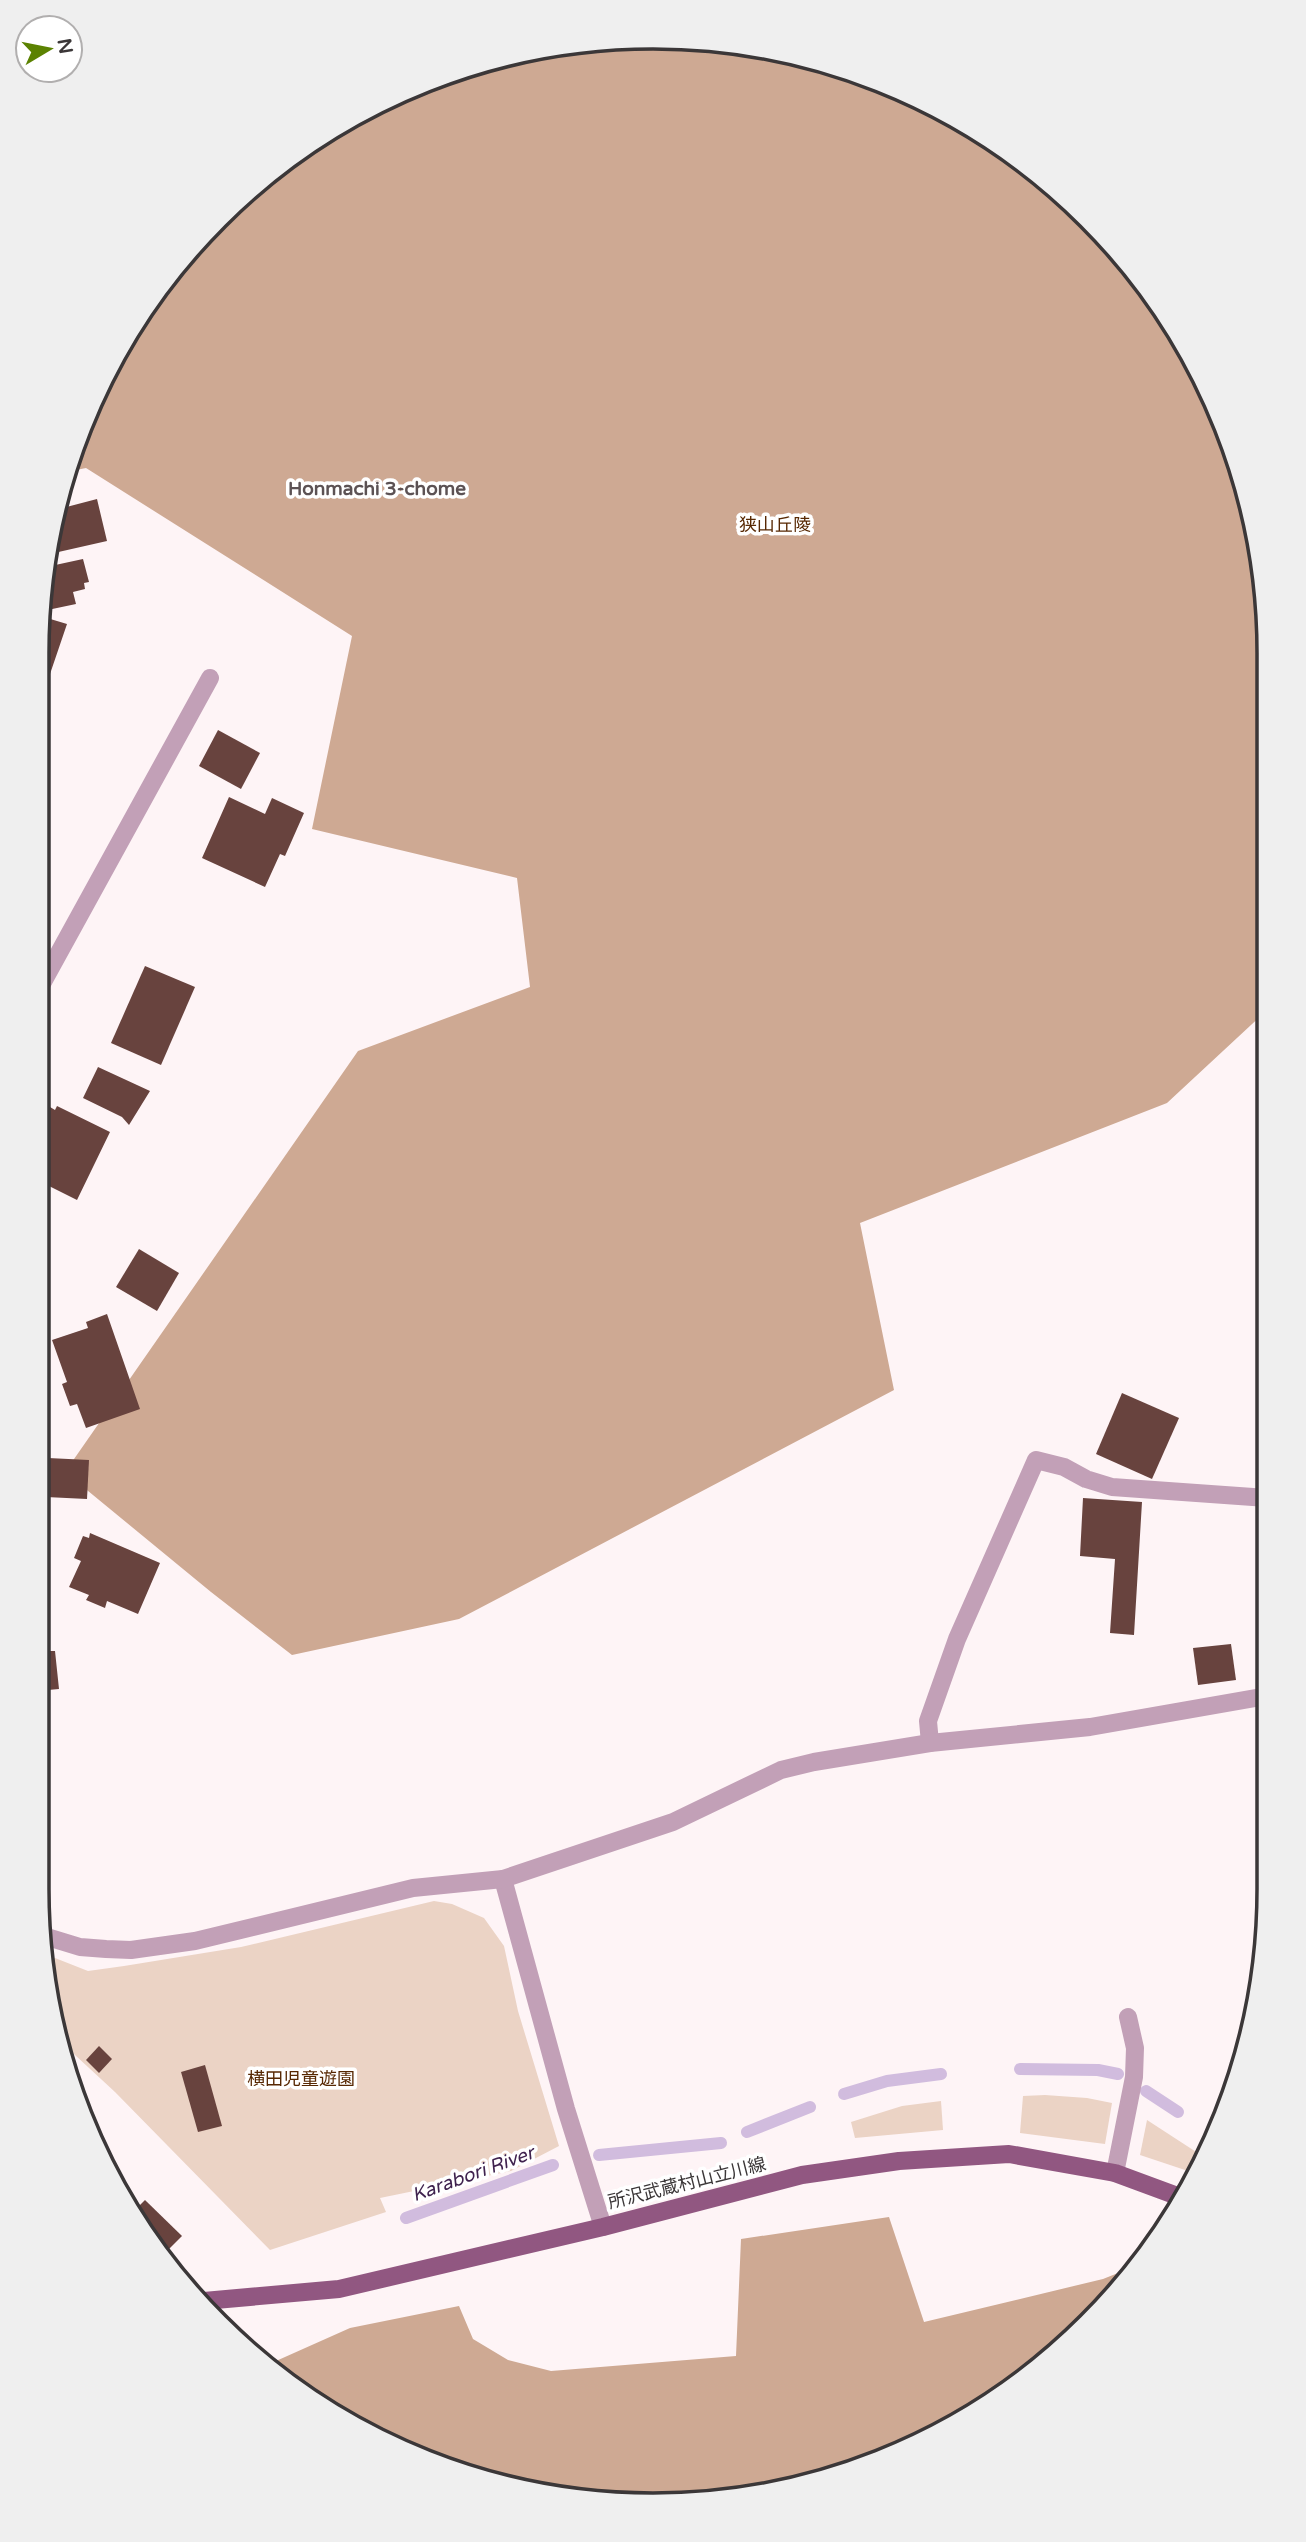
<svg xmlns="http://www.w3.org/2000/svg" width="1306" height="2542" viewBox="0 0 1306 2542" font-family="'Varela Round','Noto Sans JP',sans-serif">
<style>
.green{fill:#ebd3c5}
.forest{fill:#cea993}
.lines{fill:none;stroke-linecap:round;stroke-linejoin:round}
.stream{stroke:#d1bcde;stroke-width:12}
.building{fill:#68433e}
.service{stroke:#c2a0b7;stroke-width:18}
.minor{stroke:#c2a0b7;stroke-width:18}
.primary{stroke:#915781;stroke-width:18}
.labels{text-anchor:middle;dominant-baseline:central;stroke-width:7;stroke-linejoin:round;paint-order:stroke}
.park-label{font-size:18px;fill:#572803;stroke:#fff}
.street-label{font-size:18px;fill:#3b3738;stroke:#fff}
.neighbourhood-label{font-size:19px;font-weight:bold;fill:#5c5254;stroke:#fff}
.water-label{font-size:19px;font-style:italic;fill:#3f224e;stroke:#fff}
.rim{fill:none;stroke:#3b3738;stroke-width:3.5}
</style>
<rect width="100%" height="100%" fill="#fef4f6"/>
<g class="green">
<path d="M 434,1901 L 452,1904 L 484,1918 L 504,1946 L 518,2011 L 559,2146 L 511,2171 L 380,2198 L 386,2212 L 270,2250 L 115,2092 L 62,2043 L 49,1962 L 55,1958 L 88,1971 L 124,1966 L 241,1947 Z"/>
<path d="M 1045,2095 L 1087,2098 L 1112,2103 L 1105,2144 L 1020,2133 L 1023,2096 Z"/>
<path d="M 941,2101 L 943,2130 L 855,2138 L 851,2122 L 902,2106 Z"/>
<path d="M 1147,2120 L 1207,2159 L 1197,2174 L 1140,2155 Z"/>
</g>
<g class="forest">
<path d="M 694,38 L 813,58 L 926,100 L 1059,189 L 1142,278 L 1222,418 L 1264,572 L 1265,1012 L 1167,1103 L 860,1223 L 894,1390 L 459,1619 L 292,1655 L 211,1592 L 65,1472 L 358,1051 L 530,987 L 517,878 L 312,829 L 352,636 L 86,468 L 66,472 L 100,380 L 164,278 L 247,189 L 345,119 L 455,69 L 573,42 Z"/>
<path d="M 889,2217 L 924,2322 L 1103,2279 L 1128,2269 L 1088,2325 L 995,2402 L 889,2458 L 694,2504 L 494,2484 L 311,2402 L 281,2374 L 276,2361 L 350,2328 L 459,2306 L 473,2339 L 508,2360 L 551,2371 L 736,2356 L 741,2239 Z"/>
</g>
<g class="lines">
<g class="stream">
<path d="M 1020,2069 L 1098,2070 L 1118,2074"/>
<path d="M 1146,2091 L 1178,2112"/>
<path d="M 844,2094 L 887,2081 L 941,2074"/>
<path d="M 747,2132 L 810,2107"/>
<path d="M 599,2155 L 721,2143"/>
<path d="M 406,2218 L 553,2165"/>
</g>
</g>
<g class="building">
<path d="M 97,499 L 107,541 L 54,553 L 50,538 L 51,534 L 58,532 L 55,510 Z"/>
<path d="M 83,559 L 89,582 L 84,583 L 85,589 L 73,592 L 76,604 L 38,612 L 46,567 Z"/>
<path d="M 47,618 L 67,624 L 50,674 L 38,670 L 38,633 L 41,634 Z"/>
<path d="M 218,730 L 260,753 L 241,789 L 199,766 Z"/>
<path d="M 229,797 L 265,814 L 272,798 L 304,813 L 285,856 L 280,854 L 265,887 L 202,858 Z"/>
<path d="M 145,966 L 195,987 L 161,1065 L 111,1043 Z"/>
<path d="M 98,1067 L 150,1091 L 129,1125 L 122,1117 L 83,1098 Z"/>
<path d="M 57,1106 L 110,1132 L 77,1200 L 37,1180 L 38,1133 L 50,1107 L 55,1110 Z"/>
<path d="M 37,1231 L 48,1233 L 41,1263 L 37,1262 Z"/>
<path d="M 139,1249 L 179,1273 L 157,1311 L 116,1287 Z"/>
<path d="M 107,1314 L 140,1409 L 86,1428 L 77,1404 L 70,1406 L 62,1384 L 67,1382 L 52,1340 L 88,1328 L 86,1322 Z"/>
<path d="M 1122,1393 L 1179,1418 L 1152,1479 L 1096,1454 Z"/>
<path d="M 48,1458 L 89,1460 L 87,1499 L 46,1497 Z"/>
<path d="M 1083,1498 L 1142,1502 L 1134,1635 L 1110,1633 L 1115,1559 L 1080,1556 Z"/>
<path d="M 90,1533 L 160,1563 L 138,1614 L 107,1601 L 105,1608 L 86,1600 L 89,1595 L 69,1587 L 81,1561 L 74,1558 L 83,1536 L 89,1538 Z"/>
<path d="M 43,1588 L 50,1651 L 55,1651 L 59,1689 L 37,1691 L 37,1589 Z"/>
<path d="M 1231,1644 L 1236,1680 L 1198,1685 L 1193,1648 Z"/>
<path d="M 99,2046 L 112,2059 L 99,2073 L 86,2060 Z"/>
<path d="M 205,2065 L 222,2126 L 198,2132 L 181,2072 Z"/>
<path d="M 145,2200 L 182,2236 L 164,2254 L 153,2243 L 135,2210 Z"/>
</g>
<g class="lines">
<g class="service">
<path d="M 38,991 L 210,678"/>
<path d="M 930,1743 L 928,1721 L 957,1639 L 1036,1460 L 1064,1467 L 1086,1479 L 1112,1487 L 1267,1498"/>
<path d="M 1115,2173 L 1134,2077 L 1135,2048 L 1128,2017"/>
</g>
<g class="minor">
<path d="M 503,1879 L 566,2109 L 603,2227"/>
<path d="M 44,1936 L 80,1947 L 106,1949 L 131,1950 L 195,1941 L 413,1888 L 503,1879 L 673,1822 L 781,1770 L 814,1762 L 930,1743 L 1090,1727 L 1267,1696"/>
</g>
<path class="primary" d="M 204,2301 L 339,2289 L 603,2227 L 802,2175 L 899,2161 L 1009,2154 L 1115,2173 L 1180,2197"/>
</g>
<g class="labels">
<g class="park-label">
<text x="775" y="525">狭山丘陵</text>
<text x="301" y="2079">横田児童遊園</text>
</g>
<g class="street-label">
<text transform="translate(687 2183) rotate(-14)">所沢武蔵村山立川線</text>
</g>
<g class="neighbourhood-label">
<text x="377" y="489">Honmachi 3-chome</text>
</g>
<g class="water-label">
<text transform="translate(473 2174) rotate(-20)">Karabori River</text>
</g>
</g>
<path d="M0 0H1306V2542H0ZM653 49H653A604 604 0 0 1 1257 653V1889A604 604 0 0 1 653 2493H653A604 604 0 0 1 49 1889V653A604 604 0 0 1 653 49Z" fill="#efefef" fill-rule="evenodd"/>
<path class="rim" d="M653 49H653A604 604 0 0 1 1257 653V1889A604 604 0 0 1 653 2493H653A604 604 0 0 1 49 1889V653A604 604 0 0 1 653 49Z"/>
<g transform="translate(49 49) rotate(80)"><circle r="33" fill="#ffffff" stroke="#b1afaf" stroke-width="2"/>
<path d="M0-5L12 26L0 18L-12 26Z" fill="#5b8201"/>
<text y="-10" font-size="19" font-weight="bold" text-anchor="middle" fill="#3b3738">N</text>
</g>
</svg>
